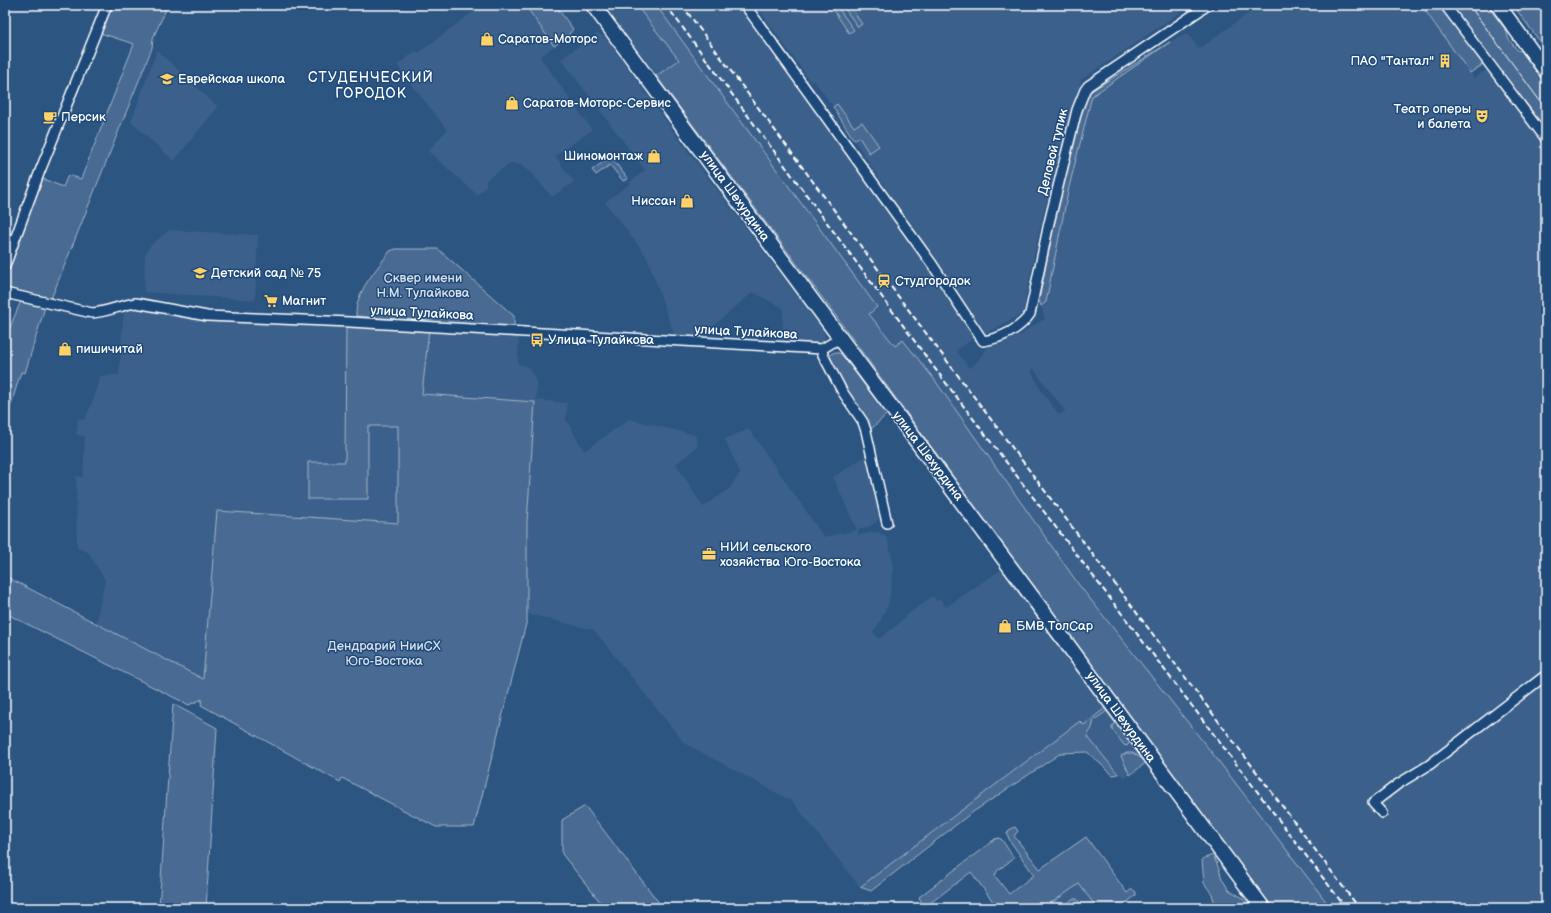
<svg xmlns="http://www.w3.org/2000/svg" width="1551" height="913" viewBox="0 0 1551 913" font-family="'Balsamiq Sans',sans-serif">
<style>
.built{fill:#3b618b;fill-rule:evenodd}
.green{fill:#486b92;stroke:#a4b5c8}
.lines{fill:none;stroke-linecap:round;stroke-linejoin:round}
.street-casing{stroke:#fff;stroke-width:12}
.secondary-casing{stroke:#fff;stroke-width:15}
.primary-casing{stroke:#fff;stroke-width:17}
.street{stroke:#1f4a7a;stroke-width:9}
.secondary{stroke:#1f4a7a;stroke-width:12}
.primary{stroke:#1f4a7a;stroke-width:14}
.tram{stroke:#fff;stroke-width:1}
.rail{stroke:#fff;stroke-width:2;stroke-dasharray:6 3;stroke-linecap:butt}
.labels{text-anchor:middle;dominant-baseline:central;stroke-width:3;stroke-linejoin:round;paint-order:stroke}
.poi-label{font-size:13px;fill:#fff;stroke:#1f4a7a;text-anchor:start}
.street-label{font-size:13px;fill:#fff;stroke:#1f4a7a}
.park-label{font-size:13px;fill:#dae1e9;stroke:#1f4a7a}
.neighbourhood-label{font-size:14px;letter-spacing:1px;fill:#fff;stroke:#1f4a7a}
</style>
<rect width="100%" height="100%" fill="#2c5582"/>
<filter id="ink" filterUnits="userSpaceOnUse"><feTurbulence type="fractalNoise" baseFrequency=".025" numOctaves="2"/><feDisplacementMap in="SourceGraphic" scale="8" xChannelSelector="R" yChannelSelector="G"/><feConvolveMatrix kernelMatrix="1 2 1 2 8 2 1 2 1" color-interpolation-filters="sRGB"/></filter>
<g filter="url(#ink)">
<g class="built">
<path d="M 482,5 L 525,5 L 554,46 L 540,57 L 592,130 L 555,156 L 574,182 L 552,197 L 531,172 L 521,165 L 511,163 L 487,179 L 485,188 L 477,195 L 428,151 L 447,130 L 397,65 L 416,51 L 418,53 Z"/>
<path d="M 603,5 L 636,5 L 680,60 L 656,76 Z"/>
<path d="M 656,5 L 739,5 L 978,336 L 956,350 L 969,368 L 974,365 L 989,346 L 1014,333 L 1020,336 L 1029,328 L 1045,319 L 1041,306 L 1046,302 L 1069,187 L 1092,96 L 1170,42 L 1187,33 L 1199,49 L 1260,5 L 1421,5 L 1474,78 L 1485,71 L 1491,71 L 1546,145 L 1546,908 L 1331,908 L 1220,763 L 1079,585 L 934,379 L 903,340 L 895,346 L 869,314 L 876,307 ZM 1033,368 L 1065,411 L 1059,415 L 1040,389 L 1031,370 Z"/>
<path d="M 756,5 L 1191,5 L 1081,80 L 1055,168 L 1039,233 L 1025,299 L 1025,312 L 983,335 L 877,175 L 833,107 L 814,80 L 811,82 Z"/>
<path d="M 596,34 L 599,34 L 603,36 L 610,43 L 681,142 L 823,330 L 825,335 L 825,339 L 822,343 L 818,345 L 782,343 L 783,308 L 753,292 L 699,338 L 675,337 L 647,257 L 605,202 L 631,183 L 630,182 L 645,170 L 561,59 Z"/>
<path d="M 157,50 L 218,107 L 174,161 L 131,122 Z"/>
<path d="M 169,230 L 258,235 L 255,300 L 144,292 L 145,255 L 150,246 Z"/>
<path d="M 131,308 L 218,320 L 353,325 L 519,335 L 518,364 L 529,367 L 537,383 L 536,400 L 567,403 L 566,419 L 584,451 L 629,419 L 695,435 L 698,446 L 676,464 L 703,507 L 729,489 L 740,473 L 725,439 L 749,429 L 824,537 L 857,530 L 833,477 L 869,454 L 881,507 L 878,520 L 870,526 L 858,530 L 858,535 L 878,532 L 886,536 L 892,557 L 893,575 L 888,605 L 878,625 L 873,632 L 879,639 L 897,625 L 907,615 L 933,596 L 936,601 L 940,599 L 946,607 L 1002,569 L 1105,708 L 1084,726 L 1080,721 L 860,887 L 792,801 L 684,743 L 594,630 L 524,613 L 406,519 L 205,680 L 96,623 L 105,580 L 88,552 L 77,548 L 76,476 L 83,477 L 85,436 L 76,435 L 78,419 L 85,419 L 92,403 L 100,376 L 119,375 L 124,309 Z"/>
<path d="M 1107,711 L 1147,762 L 1126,777 L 1118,774 L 1087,736 L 1092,728 L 1094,720 Z"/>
<path d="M 1074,875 L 1098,908 L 1029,908 Z"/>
</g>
<g class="green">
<path d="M 111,5 L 168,5 L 153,38 L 152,48 L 51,299 L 6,291 L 5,290 L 5,276 L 40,183 L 43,179 L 63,187 L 68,175 L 81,179 L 134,44 L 100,33 Z"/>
<path d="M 525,5 L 555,5 L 573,29 L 567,37 L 554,46 Z"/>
<path d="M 636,5 L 656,5 L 877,307 L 869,314 L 895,346 L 903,340 L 934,379 L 1079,585 L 1220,763 L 1331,908 L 1273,908 L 1053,614 L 833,312 L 656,76 L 679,60 Z"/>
<path d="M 836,5 L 854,30 L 849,33 L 832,8 Z"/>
<path d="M 842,5 L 849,5 L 862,24 L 858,27 Z"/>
<path d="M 1421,5 L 1440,5 L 1483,61 L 1481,66 L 1470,73 Z"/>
<path d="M 1450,5 L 1487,5 L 1507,32 L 1508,38 L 1517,50 L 1521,51 L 1546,85 L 1546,129 Z"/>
<path d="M 1513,5 L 1546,5 L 1546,43 L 1541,43 Z"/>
<path d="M 1170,42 L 1092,96 L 1069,187 L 1046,302 L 1041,306 L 1039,300 L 1054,225 L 1081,111 L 1090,92 Z"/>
<path d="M 837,104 L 854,127 L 862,122 L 879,146 L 869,153 L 859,137 L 854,140 L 833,107 Z"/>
<path d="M 609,158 L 614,161 L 628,179 L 623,181 L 610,165 L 596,175 L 592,170 Z"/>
<path d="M 396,249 L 438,249 L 514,316 L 514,328 L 356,316 C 355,291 376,271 390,251 Z"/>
<path d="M 21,301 L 45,307 L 25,373 L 21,372 L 5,424 L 5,339 Z"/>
<path d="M 346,326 L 429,329 L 422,394 L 535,402 L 527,523 L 527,620 L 474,827 L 436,827 L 342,778 L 340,782 L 201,705 L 202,699 L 189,705 L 5,613 L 5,576 L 203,679 L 217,511 L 398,523 L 398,426 L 368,426 L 368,499 L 308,499 L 308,462 L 345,462 Z"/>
<path d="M 835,352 L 841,354 L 887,414 L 869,431 L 846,395 L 829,357 L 831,354 Z"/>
<path d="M 173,704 L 217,728 L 206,908 L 159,908 Z"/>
<path d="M 1105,708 L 1107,711 L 1094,720 L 1092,728 L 1087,736 L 1118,774 L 1113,775 L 1087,752 L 1061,753 L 970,814 L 871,891 L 860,887 L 1080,721 L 1084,725 Z"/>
<path d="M 1116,723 L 1130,741 L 1127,746 L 1124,745 L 1112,729 L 1112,726 Z"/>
<path d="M 1127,753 L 1133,753 L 1147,762 L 1130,775 L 1121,756 Z"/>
<path d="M 585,806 L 663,908 L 605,908 L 562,854 L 562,820 Z"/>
<path d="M 1015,827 L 1018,831 L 1014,836 L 1040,869 L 1086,837 L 1127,893 L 1132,889 L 1136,892 L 1136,895 L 1120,908 L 1097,908 L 1079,884 L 1044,908 L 987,908 L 994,903 L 971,872 L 929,904 L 932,908 L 924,908 L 919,897 L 995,839 L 999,838 L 1002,840 L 1014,858 L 997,871 L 995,876 L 1009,894 L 1034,875 L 1010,841 L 1007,834 L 1009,830 Z"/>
<path d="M 1213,855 L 1219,869 L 1222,879 L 1229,890 L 1243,898 L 1251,908 L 1216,908 L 1212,894 L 1204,883 L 1202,859 Z"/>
<path d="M 1072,899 L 1077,899 L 1083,908 L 1066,908 L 1068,903 Z"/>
</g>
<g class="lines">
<g class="street-casing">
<g id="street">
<path d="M 745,5 L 932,264 L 983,341 C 1002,338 1020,329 1030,314 L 1049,223 L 1077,110 L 1085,90 L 1088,86 L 1208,5"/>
<path d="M 1445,5 L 1546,139"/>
<path d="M 5,266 L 40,171 L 107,5"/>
<path d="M 5,293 L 92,313 C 107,312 121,305 136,303 L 207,316 L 350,322 L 822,349 L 840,338"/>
<path d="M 822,349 L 823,355 L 842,391 L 863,422 L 866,431 L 887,523"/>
<path d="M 1382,813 L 1373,803 L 1398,784 L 1429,765 L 1546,675"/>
</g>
</g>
<g class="secondary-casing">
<path id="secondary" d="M 1537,59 L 1546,53"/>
</g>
<g class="primary-casing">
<g id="primary">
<path d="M 593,5 L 1263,908"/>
<path d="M 1498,5 L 1546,71"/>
</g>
</g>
<use href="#street" class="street"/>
<use href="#secondary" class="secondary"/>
<use href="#primary" class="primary"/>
<path class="tram" d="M 1469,5 L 1546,109"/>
<g class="rail">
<path d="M 666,5 L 933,366 L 1346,908"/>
<path d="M 682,5 L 886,280 L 1359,908"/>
</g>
</g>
</g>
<defs>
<g id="shop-bare" transform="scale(1.08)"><path d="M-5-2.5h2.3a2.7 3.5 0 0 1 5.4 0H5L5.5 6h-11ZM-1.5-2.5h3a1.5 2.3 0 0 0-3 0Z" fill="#ffd166" stroke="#1f4a7a" stroke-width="2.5" paint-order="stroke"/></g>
<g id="building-bare" transform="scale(1.08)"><path d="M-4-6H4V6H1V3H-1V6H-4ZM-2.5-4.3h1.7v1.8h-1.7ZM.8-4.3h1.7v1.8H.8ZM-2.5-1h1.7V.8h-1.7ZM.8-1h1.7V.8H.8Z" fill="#ffd166" stroke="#1f4a7a" stroke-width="2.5" paint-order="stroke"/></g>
<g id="school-bare" transform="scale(1.08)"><path d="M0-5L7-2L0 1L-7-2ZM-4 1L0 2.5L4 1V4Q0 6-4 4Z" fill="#ffd166" stroke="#1f4a7a" stroke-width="2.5" paint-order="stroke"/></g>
<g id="theatre-bare" transform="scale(1.08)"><path d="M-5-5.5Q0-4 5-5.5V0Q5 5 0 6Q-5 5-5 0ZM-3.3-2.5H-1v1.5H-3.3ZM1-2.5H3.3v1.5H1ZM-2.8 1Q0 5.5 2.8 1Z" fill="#ffd166" stroke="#1f4a7a" stroke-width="2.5" paint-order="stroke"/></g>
<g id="cafe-bare" transform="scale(1.08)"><path d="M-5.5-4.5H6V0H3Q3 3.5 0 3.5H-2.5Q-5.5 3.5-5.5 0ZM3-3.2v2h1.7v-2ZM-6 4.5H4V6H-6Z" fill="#ffd166" stroke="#1f4a7a" stroke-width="2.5" paint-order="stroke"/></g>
<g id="station-bare" transform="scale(1.08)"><path d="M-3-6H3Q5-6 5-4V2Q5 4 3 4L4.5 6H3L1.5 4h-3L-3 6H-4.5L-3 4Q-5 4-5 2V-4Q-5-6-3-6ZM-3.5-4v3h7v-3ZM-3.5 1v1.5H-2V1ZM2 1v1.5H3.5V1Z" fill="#ffd166" stroke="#1f4a7a" stroke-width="2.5" paint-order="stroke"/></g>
<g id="supermarket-bare" transform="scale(1.08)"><path d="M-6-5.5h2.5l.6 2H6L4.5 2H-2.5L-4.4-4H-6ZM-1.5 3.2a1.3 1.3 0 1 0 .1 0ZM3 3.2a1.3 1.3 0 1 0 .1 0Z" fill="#ffd166" stroke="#1f4a7a" stroke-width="2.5" paint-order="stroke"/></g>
<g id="bus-bare" transform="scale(1.08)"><path d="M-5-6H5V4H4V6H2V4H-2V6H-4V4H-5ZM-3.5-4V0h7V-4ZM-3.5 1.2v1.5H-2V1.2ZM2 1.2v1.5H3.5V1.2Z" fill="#ffd166" stroke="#1f4a7a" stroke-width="2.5" paint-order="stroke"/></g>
<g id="office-bare" transform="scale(1.08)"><path d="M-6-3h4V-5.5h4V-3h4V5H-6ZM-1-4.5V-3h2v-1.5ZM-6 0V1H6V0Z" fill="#ffd166" stroke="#1f4a7a" stroke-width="2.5" paint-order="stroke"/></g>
</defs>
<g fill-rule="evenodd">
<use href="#shop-bare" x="487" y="39"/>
<use href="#building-bare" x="1445" y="61"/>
<use href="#school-bare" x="167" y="79"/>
<use href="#shop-bare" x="512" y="103"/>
<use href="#theatre-bare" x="1482" y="116"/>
<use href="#cafe-bare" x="50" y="117"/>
<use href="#shop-bare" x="654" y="156"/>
<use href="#shop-bare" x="687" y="201"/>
<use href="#school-bare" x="200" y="273"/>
<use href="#station-bare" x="884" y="281"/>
<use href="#supermarket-bare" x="271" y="301"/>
<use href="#bus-bare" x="537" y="340"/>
<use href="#shop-bare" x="65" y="349"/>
<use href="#office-bare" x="709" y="554"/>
<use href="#shop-bare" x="1005" y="626"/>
</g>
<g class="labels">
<g class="poi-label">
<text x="498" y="39">Саратов-Моторс</text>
<text x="1434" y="61" text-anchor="end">ПАО "Тантал"</text>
<text x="178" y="79">Еврейская школа</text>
<text x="523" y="103">Саратов-Моторс-Сервис</text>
<text x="1471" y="109" text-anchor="end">Театр оперы<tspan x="1471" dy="15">и балета</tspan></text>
<text x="61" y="117">Персик</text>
<text x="643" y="156" text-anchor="end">Шиномонтаж</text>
<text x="676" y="201" text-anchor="end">Ниссан</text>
<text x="211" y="273">Детский сад № 75</text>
<text x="895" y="281">Студгородок</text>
<text x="282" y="301">Магнит</text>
<text x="548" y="340">Улица Тулайкова</text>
<text x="76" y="349">пишичитай</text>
<text x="720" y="547">НИИ сельского<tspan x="720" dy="15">хозяйства Юго-Востока</tspan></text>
<text x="1016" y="626">БМВ ТолСар</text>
</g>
<g class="street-label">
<text transform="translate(1053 152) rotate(-76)">Деловой тупик</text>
<text transform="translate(735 196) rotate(54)">улица Шехурдина</text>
<text transform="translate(422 313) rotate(3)">улица Тулайкова</text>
<text transform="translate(746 332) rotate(3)">улица Тулайкова</text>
<text transform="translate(928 456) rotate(53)">улица Шехурдина</text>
<text transform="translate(1121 717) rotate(54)">улица Шехурдина</text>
</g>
<g class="park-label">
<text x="423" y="278">Сквер имени<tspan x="423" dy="15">Н.М. Тулайкова</tspan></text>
<text x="384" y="646">Дендрарий НииСХ<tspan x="384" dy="15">Юго-Востока</tspan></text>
</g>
<g class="neighbourhood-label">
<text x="371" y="77">СТУДЕНЧЕСКИЙ<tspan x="371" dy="16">ГОРОДОК</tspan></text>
</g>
</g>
<rect width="1551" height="913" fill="none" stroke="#1f4a7a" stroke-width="20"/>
<rect x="10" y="10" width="1531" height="893" fill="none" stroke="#fff" stroke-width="1.5" filter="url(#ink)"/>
</svg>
